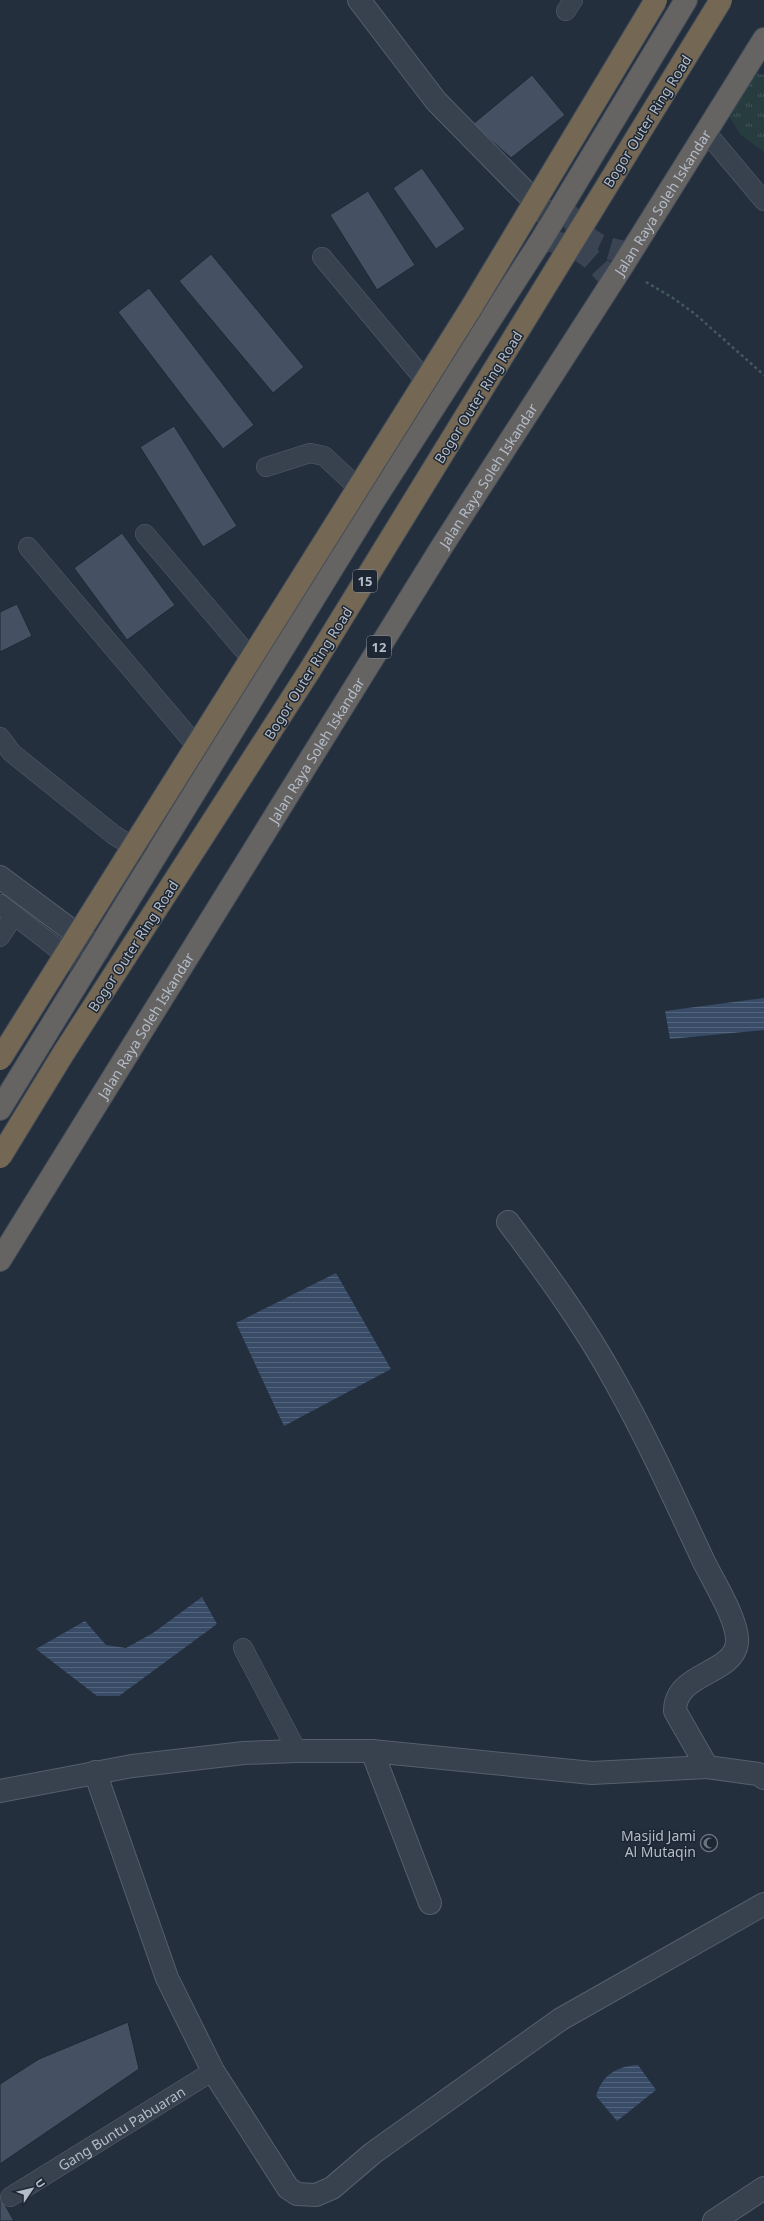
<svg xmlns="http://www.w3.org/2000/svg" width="764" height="2221" viewBox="0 0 764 2221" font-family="'Noto Sans',sans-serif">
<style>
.grass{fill:url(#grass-tufts)}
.water{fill:url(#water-rules)}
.building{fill:#455162;stroke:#1f2835}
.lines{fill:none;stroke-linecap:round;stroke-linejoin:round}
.trunk-tunnel{stroke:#3a4453;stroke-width:22;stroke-dasharray:22 11;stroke-linecap:butt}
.service-casing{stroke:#565f6c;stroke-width:20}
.minor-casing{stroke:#565f6c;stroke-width:24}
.trunk-casing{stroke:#434c59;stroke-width:24}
.path{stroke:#44595c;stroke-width:2.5;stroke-dasharray:3 3;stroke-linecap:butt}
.service{stroke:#38414e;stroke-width:19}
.minor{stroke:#38414e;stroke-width:22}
.trunk{stroke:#656462;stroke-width:22}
.motorway-bridge-casing{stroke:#434c59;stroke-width:24;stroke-linecap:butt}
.motorway-bridge{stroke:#746855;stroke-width:22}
.labels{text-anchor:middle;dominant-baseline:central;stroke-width:3;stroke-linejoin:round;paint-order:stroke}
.shield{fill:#1d2633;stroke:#878f9c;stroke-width:1}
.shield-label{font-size:13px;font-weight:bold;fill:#b4bcc9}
.street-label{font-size:14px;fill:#b4bcc9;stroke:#1d2633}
.poi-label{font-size:14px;fill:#b4bcc9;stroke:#1d2633;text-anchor:end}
</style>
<defs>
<pattern id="grass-tufts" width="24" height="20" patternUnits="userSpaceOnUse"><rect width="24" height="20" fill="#263c3f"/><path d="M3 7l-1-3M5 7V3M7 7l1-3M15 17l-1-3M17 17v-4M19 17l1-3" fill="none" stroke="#435659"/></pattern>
<pattern id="water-rules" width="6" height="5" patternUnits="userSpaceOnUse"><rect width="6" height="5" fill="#394c67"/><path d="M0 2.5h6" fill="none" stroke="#53647b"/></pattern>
</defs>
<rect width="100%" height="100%" fill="#242f3e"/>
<path class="grass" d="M 753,72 L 764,75 L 764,152 L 741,135 L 727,113 Z"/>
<g class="water">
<path d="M 764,998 L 764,1030 L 670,1039 L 665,1011 Z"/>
<path d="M 336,1273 L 391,1369 L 284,1426 L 236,1323 Z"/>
<path d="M 202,1597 L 217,1624 L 119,1696 L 97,1696 L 36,1649 L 85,1621 L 106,1645 L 126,1648 L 153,1633 Z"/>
<path d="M 638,2065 L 656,2090 L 617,2121 L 596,2096 C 602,2075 617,2066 638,2065 Z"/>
</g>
<g class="building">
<path d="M 532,75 L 565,115 L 511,158 L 473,124 Z"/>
<path d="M 422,168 L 465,229 L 436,249 L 393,188 Z"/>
<path d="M 368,191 L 415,265 L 377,290 L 330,215 Z"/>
<path d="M 211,254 L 304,367 L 273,393 L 179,281 Z"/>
<path d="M 149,288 L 254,425 L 223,449 L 118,312 Z"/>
<path d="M 174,426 L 237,526 L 203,547 L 140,447 Z"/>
<path d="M 122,533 L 175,605 L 127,640 L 74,568 Z"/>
<path d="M 17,604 L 32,636 L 0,652 L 0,612 Z"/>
<path d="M 128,2022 L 139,2069 L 0,2164 L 0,2084 L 39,2059 Z"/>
<path d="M 0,2196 L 14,2221 L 0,2221 Z"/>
</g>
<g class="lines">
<g class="trunk-tunnel">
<path d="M 562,206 C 586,238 589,246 630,253"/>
<path d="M 542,239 C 579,247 589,252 612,282"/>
</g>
<g class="service-casing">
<g id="service">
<path d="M 566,11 L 573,0"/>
<path d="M 706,132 L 764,201"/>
<path d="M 322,257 L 434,391"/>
<path d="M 266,467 L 310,453 L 324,456 L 368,497"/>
<path d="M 145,534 L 260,669"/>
<path d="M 28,547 L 205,756"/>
<path d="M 0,737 L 12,753 L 114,835 L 154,860"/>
<path d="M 0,904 L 86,971"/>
<path d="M 0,937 L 14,915"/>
<path d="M 243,1648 L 297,1751"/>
<path id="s1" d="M 10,2197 L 213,2071"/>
</g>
</g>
<g class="minor-casing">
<g id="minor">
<path d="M 359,0 L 436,101 L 553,220"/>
<path d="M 0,877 L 98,950"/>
<path d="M 508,1222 C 547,1274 585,1326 616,1383 C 648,1440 675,1500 703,1560 C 713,1581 739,1621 737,1643 C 733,1675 675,1672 675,1711 L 707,1767"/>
<path d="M 372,1751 L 430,1903"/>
<path d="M 95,1772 L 167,1978 L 213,2071 L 288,2188 L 297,2194 L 316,2195 L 332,2188 L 373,2153 L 561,2019 L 764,1904"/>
<path d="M 0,1791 L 132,1766 L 244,1753 L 297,1751 L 372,1751 L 592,1773 L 707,1767 L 758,1774 L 764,1778"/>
<path d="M 714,2221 L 764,2188"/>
</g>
</g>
<g class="trunk-casing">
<g id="trunk">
<path d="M 0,1109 L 373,502 L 542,239 L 686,0"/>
<path id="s2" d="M 0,1260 L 441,548 L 623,265 L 764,39"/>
</g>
</g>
<path class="path" d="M 646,282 L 673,298 L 695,314 L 764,375"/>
<use href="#service" class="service"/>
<use href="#minor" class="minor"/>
<use href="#trunk" class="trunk"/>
<g class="motorway-bridge-casing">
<g id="motorway-bridge">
<path d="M 0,1059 L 471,308 L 656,0"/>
<path d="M 0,1157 L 63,1054 L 310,670 L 721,0"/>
</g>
</g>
<use href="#motorway-bridge" class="motorway-bridge"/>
</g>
<defs>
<g id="mosque-ring" transform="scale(0.9)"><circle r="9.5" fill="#1d2633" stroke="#6b7280" stroke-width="1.5"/><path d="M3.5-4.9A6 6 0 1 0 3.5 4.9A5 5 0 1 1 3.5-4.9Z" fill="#6b7280"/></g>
</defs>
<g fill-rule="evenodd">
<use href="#mosque-ring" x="709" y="1843"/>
</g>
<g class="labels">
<g class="shield">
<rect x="353" y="570" width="24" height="22" rx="3"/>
<rect x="367" y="636" width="24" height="22" rx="3"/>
</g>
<g class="shield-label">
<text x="365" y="581">15</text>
<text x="379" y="647">12</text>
</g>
<g class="street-label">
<text transform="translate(647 121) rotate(-58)">Bogor Outer Ring Road</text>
<text stroke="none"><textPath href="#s2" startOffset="1248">Jalan Raya Soleh Iskandar</textPath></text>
<text transform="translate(478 397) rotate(-58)">Bogor Outer Ring Road</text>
<text stroke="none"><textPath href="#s2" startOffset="924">Jalan Raya Soleh Iskandar</textPath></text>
<text transform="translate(308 673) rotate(-58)">Bogor Outer Ring Road</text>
<text stroke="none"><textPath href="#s2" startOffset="600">Jalan Raya Soleh Iskandar</textPath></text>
<text transform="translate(133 946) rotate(-57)">Bogor Outer Ring Road</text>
<text stroke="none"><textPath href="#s2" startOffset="276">Jalan Raya Soleh Iskandar</textPath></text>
<text stroke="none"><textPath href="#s1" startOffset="131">Gang Buntu Pabuaran</textPath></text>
</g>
<g class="poi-label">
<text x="696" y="1835">Masjid Jami<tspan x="696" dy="16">Al Mutaqin</tspan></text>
</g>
</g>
<g transform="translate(32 2189) rotate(55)" stroke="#1d2633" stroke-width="3" paint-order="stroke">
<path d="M0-3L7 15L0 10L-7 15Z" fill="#b4bcc9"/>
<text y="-6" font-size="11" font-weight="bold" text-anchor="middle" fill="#b4bcc9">U</text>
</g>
</svg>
